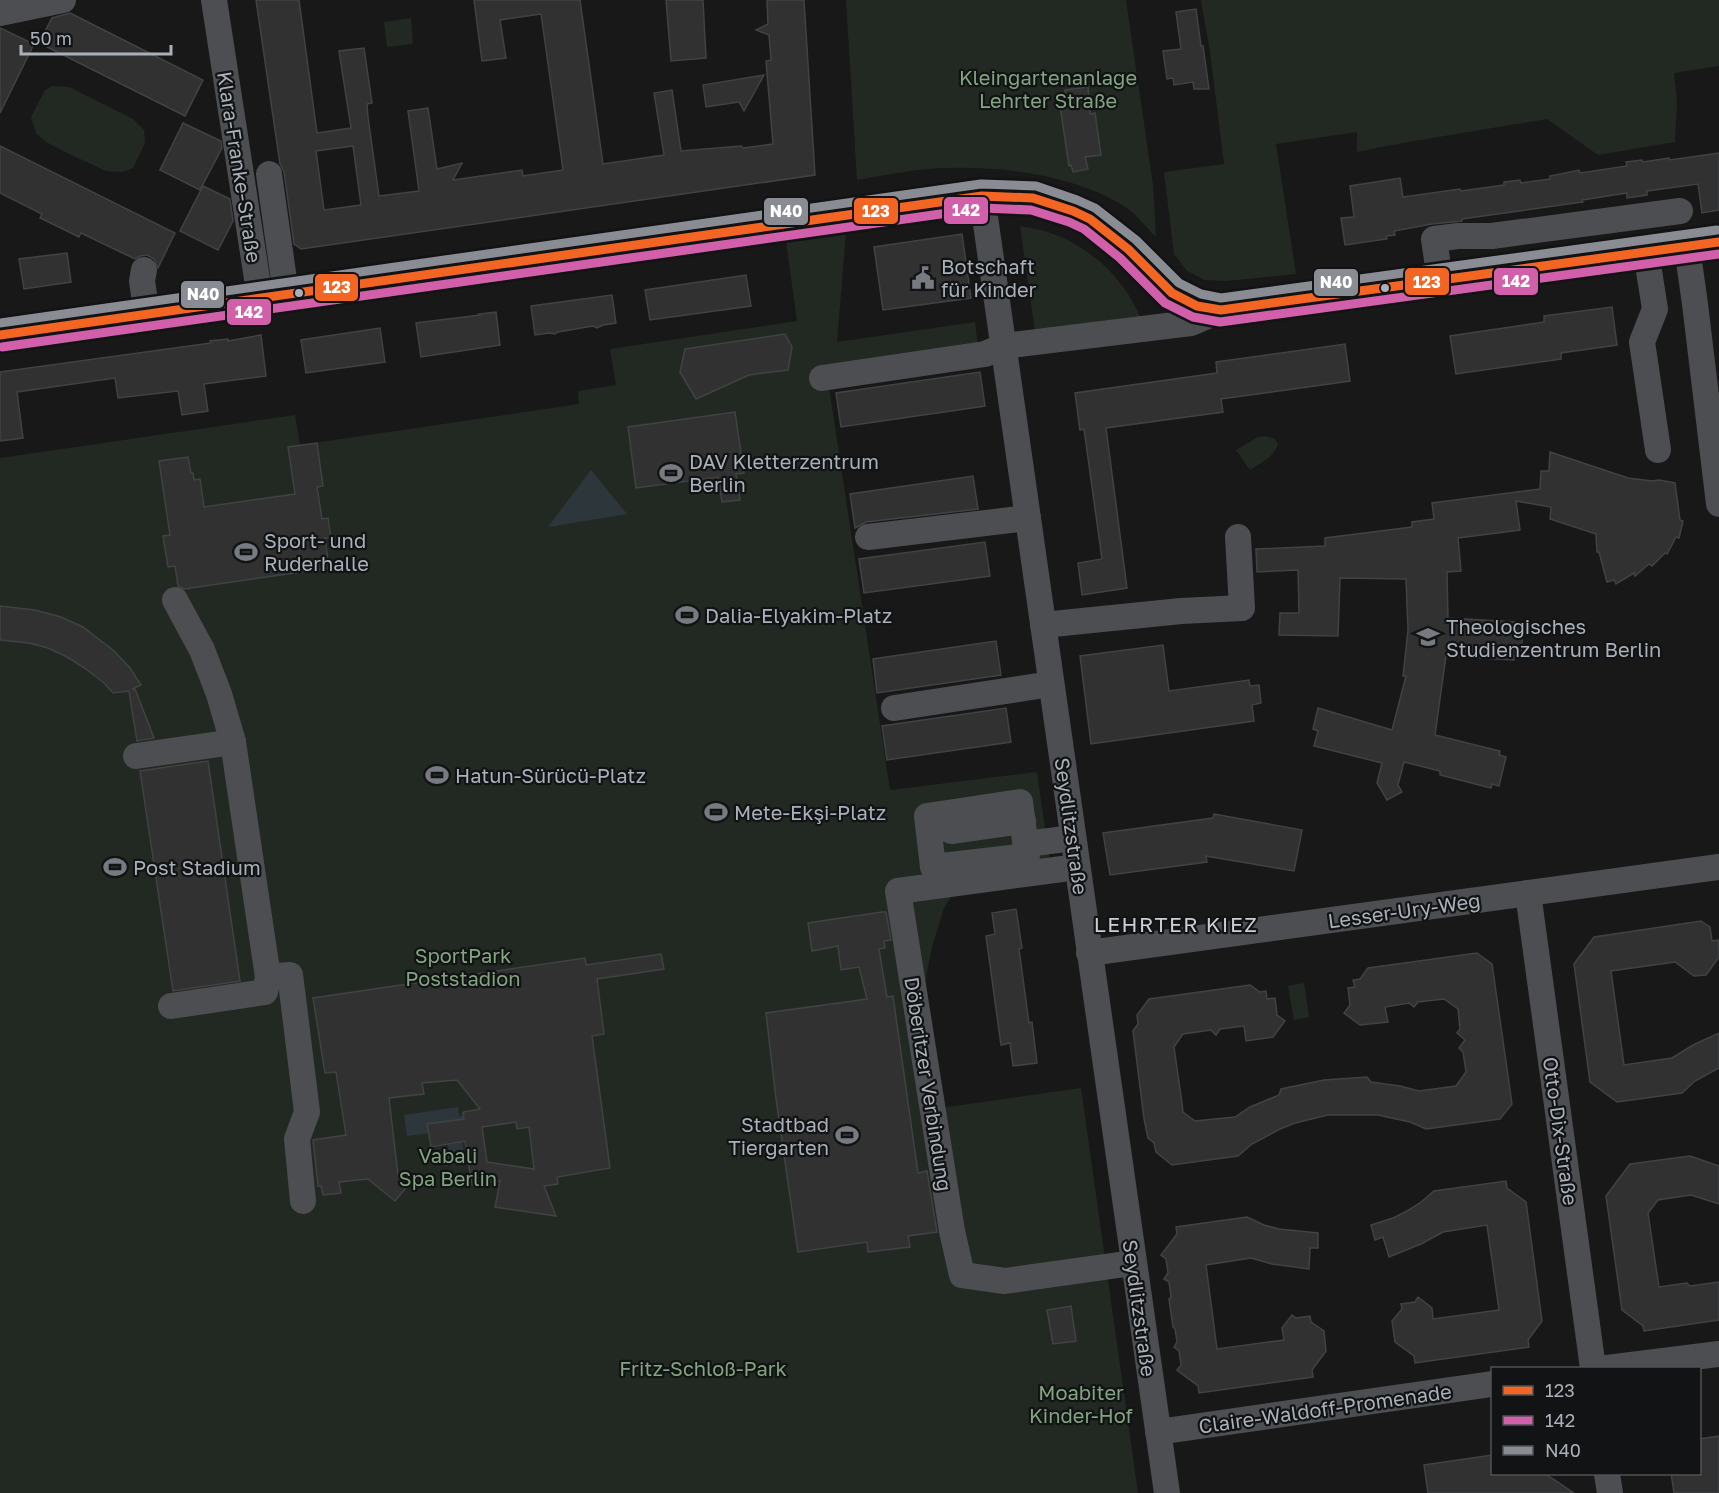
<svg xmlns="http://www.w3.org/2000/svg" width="1719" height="1493" viewBox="0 0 1719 1493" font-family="'Golos Text',sans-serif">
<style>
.green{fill:#222922}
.water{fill:#2d373b}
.building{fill:#313132;stroke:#404244;stroke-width:1.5;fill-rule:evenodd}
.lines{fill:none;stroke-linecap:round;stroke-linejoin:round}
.minor{stroke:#4c4e51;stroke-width:26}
.bus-1-casing{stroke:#121314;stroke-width:14}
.bus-2-casing{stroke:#121314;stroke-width:14}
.bus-3-casing{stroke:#121314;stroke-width:14}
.bus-1{stroke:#f26522;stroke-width:9}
.bus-2{stroke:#d25fa9;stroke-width:9}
.bus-3{stroke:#8a8c93;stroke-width:9}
.bus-dot{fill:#aab0b9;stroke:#121314;stroke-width:2}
.labels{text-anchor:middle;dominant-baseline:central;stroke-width:4.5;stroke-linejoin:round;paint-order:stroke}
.park-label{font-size:20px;fill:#83a481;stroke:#121314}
.street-label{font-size:20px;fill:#aab0b9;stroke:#121314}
.poi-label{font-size:20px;fill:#aab0b9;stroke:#121314;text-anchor:start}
.neighbourhood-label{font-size:21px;letter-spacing:1.5px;fill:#cbcfd5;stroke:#121314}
.line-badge{stroke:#121314;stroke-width:2}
.badge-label{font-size:16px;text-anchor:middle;font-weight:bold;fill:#fff}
</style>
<rect width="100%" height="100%" fill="#181818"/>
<g class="green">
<path d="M 846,0 L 1126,0 L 1153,185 L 1156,237 C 1145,226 1136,213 1122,205 C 1075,176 1004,166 948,168 C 918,168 887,175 857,180 Z"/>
<path d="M 1201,0 L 1719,0 L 1719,66 L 1674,73 L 1677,101 L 1675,142 L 1598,155 L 1547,119 C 1483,130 1420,139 1357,152 L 1357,132 L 1276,144 L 1296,274 L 1226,281 L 1205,280 L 1187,271 L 1174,254 L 1164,172 L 1224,164 L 1210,52 Z"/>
<path d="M 411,18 L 413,44 L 387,47 L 384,22 Z"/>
<path d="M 52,86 L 69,87 L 133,119 L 144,130 L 145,143 L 133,168 L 122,172 L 106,171 L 65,152 L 46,142 L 36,133 L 31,117 L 45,90 Z"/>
<path d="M 1020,226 C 1029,228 1039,229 1048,232 C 1090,246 1125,279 1141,319 L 1035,332 Z"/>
<path d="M 846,233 L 837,342 L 975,322 L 980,364 L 829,387 L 890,790 L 1037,772 L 1052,878 L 959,893 L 950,898 L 944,908 L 932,947 L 924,988 L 941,1108 L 1081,1088 L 1138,1493 L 0,1493 L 0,458 L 295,415 L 300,445 L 579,404 L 578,391 L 616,385 L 610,349 L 797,321 L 786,241 Z"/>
<path d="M 1265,436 L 1275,439 L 1278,444 C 1274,457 1261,463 1250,470 L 1236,450 L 1258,437 Z"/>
<path d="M 1304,983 L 1309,1017 L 1294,1020 L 1288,986 Z"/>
</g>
<g class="water">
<path d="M 591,470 L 627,514 L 548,527 Z"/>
<path d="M 458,1107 L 459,1116 L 464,1115 L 465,1122 L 460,1123 L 465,1163 L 443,1166 L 442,1157 L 449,1156 L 446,1131 L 407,1136 L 404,1115 Z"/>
</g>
<g class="building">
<path d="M 256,0 L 299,0 L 317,133 L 351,128 L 339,51 L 364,48 L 372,103 L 367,104 L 368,117 L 379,196 L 419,191 L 408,111 L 428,108 L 437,169 L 462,163 L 453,180 L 522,170 L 523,176 L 563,170 L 541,14 L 500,20 L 506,58 L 482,61 L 474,0 L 580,0 L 603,164 L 664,155 L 654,93 L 672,90 L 681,151 L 741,146 L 743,148 L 773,144 L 766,61 L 771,60 L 769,35 L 756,30 L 768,24 L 767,0 L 804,0 L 815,175 L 301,249 L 294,244 L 284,172 L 280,164 ZM 353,146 L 361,205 L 324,210 L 316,151 Z"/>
<path d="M 666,0 L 703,0 L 706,58 L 671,61 Z"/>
<path d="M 1196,9 L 1201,46 L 1203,46 L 1209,89 L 1194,89 L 1193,82 L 1174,85 L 1173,78 L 1167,79 L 1163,51 L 1181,49 L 1176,12 Z"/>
<path d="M 70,13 L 203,80 L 185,116 L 39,43 L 52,18 Z"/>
<path d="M 0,28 L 34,44 L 0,113 Z"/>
<path d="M 764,75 L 744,111 L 739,102 L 706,107 L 703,85 Z"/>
<path d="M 1088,87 L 1090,114 L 1095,113 L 1101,155 L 1085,157 L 1088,169 L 1073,172 L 1071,165 L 1069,166 L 1059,99 L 1065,98 L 1065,90 Z"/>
<path d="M 183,123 L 221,141 L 222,148 L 200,190 L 160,170 Z"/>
<path d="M 0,146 L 175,233 L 158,268 L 154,259 L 147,255 L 140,256 L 135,259 L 81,233 L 79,237 L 40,218 L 42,214 L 0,193 Z"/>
<path d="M 1719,153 L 1719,210 L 1702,213 L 1698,184 L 1647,191 L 1647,195 L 1627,198 L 1627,193 L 1582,200 L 1583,202 L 1462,219 L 1462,221 L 1432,224 L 1394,231 L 1395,235 L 1386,236 L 1387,239 L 1345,245 L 1341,218 L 1354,217 L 1350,186 L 1400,178 L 1403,197 L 1460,189 L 1461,191 L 1504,185 L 1504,182 L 1520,180 L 1521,183 L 1550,179 L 1550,176 L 1579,170 L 1580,173 L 1627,166 L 1626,162 L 1642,160 L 1643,162 L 1669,158 L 1670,160 Z"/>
<path d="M 203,186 L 230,199 L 233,221 L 218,250 L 180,231 Z"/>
<path d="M 962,234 L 971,298 L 883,310 L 874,247 Z"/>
<path d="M 67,253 L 71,282 L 24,289 L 19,259 Z"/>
<path d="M 746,275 L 751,306 L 650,320 L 645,290 Z"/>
<path d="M 612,295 L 616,323 L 603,325 L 597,328 L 593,326 L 558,332 L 555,334 L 549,333 L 535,335 L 531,306 Z"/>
<path d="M 1612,307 L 1617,345 L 1561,353 L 1561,359 L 1456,374 L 1450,336 L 1544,322 L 1544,316 Z"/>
<path d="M 496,312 L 500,345 L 421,357 L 416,323 L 480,315 L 479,314 Z"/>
<path d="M 380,328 L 385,362 L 306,373 L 301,340 Z"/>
<path d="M 785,334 L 792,347 L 788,370 L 749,375 L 696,399 L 680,372 L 685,349 Z"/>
<path d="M 261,335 L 266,376 L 204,384 L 208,411 L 182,415 L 178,391 L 118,398 L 115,378 L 17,392 L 23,438 L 0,441 L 0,372 L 211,343 L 210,341 L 228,339 L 228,341 Z"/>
<path d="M 1345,344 L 1350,381 L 1221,399 L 1223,412 L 1106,428 L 1127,588 L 1082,595 L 1078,563 L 1102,559 L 1084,429 L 1080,430 L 1075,393 L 1217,373 L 1216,362 Z"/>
<path d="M 980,372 L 985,406 L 841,427 L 836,393 Z"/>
<path d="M 735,412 L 744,473 L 736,474 L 740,500 L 722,502 L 718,477 L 636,488 L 628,427 Z"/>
<path d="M 317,443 L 323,486 L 317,487 L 322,519 L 328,518 L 331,538 L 325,538 L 329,568 L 184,589 L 178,586 L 175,566 L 168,567 L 163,536 L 170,535 L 159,461 L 188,457 L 191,473 L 193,473 L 194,480 L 200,479 L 204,507 L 295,494 L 288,447 Z"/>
<path d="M 1550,452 L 1628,478 L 1652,481 L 1659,480 L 1675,483 L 1680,520 L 1683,521 L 1679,538 L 1676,537 L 1667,554 L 1665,553 L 1652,566 L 1649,564 L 1635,576 L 1634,573 L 1616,584 L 1614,580 L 1607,582 L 1599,552 L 1597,552 L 1596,534 L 1550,519 L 1551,507 L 1516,501 L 1520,530 L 1458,538 L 1461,571 L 1447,572 L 1448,618 L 1516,622 L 1516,626 L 1523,627 L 1521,656 L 1514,656 L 1514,660 L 1446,656 L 1435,735 L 1500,751 L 1499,755 L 1506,757 L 1499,786 L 1492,784 L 1491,788 L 1440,775 L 1440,771 L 1404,762 L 1398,785 L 1402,792 L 1387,800 L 1377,783 L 1382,763 L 1314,746 L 1318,731 L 1313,729 L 1318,708 L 1392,730 L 1406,676 L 1403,676 L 1408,630 L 1406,579 L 1340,578 L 1338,636 L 1279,635 L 1280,613 L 1299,613 L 1298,570 L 1257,572 L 1256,549 L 1325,546 L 1325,538 L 1412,527 L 1412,522 L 1434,519 L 1432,503 L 1540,489 L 1541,471 L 1549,471 Z"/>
<path d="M 973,476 L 978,509 L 866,522 L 855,528 L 850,494 Z"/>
<path d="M 985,542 L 990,576 L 864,593 L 859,559 Z"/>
<path d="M 0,606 L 35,610 L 61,617 L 83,627 L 114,651 L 130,668 L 141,685 L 132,689 L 135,689 L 154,738 L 137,741 L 129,691 L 113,693 L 104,683 L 86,669 L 67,657 L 48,648 L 29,643 L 0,640 Z"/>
<path d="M 996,641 L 1001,675 L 877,693 L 873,659 Z"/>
<path d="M 1163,645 L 1169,691 L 1249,680 L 1250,686 L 1259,685 L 1261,703 L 1252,705 L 1254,721 L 1091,744 L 1080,656 Z"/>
<path d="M 1006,708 L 1011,742 L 887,760 L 882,726 Z"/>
<path d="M 208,761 L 240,981 L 173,991 L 140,771 Z"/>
<path d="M 1214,814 L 1302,830 L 1294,871 L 1206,856 L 1207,862 L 1110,875 L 1103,833 L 1213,818 Z"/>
<path d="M 1016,909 L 1022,948 L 1019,949 L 1029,1023 L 1032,1022 L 1037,1063 L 1013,1066 L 1010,1043 L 1001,1045 L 986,936 L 995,934 L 992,913 Z"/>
<path d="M 882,912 L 886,912 L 891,940 L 884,941 L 885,948 L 879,949 L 887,997 L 893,996 L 918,1173 L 927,1171 L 937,1232 L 908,1236 L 910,1247 L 868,1252 L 867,1242 L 798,1252 L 776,1099 L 766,1013 L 867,999 L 859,967 L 841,970 L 838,946 L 812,951 L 808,923 Z"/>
<path d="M 1701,921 L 1710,927 L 1712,941 L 1718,940 L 1719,949 L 1719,957 L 1706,975 L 1694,976 L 1675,962 L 1611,971 L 1624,1065 L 1672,1058 L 1693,1045 L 1719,1033 L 1719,1068 L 1695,1081 L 1682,1093 L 1617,1102 L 1590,1082 L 1574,964 L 1594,937 Z"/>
<path d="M 1477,953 L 1492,964 L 1512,1104 L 1500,1119 L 1426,1129 L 1410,1122 L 1378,1115 L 1328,1115 L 1295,1123 L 1280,1129 L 1252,1144 L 1238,1156 L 1172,1165 L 1156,1152 L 1154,1143 L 1148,1138 L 1144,1119 L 1133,1031 L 1138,1024 L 1137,1015 L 1149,999 L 1250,985 L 1260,992 L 1266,991 L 1267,999 L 1275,998 L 1277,1015 L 1285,1021 L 1273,1037 L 1246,1041 L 1244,1026 L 1220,1029 L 1216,1035 L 1211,1030 L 1183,1034 L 1174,1047 L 1182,1103 L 1183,1112 L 1195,1121 L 1235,1117 L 1250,1107 L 1279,1095 L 1281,1089 L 1324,1080 L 1367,1077 L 1371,1082 L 1400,1086 L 1419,1091 L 1456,1086 L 1466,1072 L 1463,1052 L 1459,1048 L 1465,1040 L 1457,1033 L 1460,1029 L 1458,1009 L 1444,999 L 1418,1002 L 1414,1007 L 1409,1003 L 1385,1007 L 1388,1022 L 1360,1025 L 1344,1013 L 1350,1005 L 1348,988 L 1355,987 L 1353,980 L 1360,979 L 1368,968 Z"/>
<path d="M 661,954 L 664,969 L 597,979 L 604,1034 L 592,1036 L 610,1168 L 557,1177 L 558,1184 L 544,1186 L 556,1216 L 495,1207 L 500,1181 L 472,1185 L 465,1141 L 431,1147 L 427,1124 L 464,1119 L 463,1112 L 480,1109 L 457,1080 L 422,1083 L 424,1094 L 389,1098 L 398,1175 L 409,1184 L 395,1201 L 368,1179 L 339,1182 L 341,1193 L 323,1195 L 321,1186 L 318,1186 L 313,1140 L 346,1135 L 336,1072 L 325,1073 L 313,998 L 585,958 L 586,965 ZM 516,1122 L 517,1129 L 529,1127 L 534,1169 L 487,1162 L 482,1127 Z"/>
<path d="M 1690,1156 L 1719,1166 L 1719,1204 L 1691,1195 L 1658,1200 L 1648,1213 L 1659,1287 L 1687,1283 L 1690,1286 L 1719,1282 L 1719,1320 L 1644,1331 L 1643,1326 L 1622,1310 L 1606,1196 L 1630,1164 Z"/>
<path d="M 1506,1181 L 1507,1188 L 1526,1202 L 1542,1321 L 1528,1340 L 1529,1347 L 1415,1363 L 1414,1356 L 1395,1342 L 1392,1321 L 1402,1309 L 1401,1304 L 1415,1302 L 1418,1297 L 1432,1308 L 1433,1319 L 1499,1310 L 1487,1225 L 1443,1232 L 1421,1244 L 1389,1257 L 1383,1237 L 1375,1240 L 1371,1225 L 1393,1218 L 1407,1211 L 1420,1203 L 1434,1191 Z"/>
<path d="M 1247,1217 L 1264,1225 L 1279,1229 L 1318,1233 L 1318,1248 L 1310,1248 L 1309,1269 L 1272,1264 L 1251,1258 L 1206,1265 L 1217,1349 L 1284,1340 L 1282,1328 L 1292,1315 L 1296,1318 L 1310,1316 L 1311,1322 L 1324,1331 L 1326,1351 L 1312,1370 L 1313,1377 L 1199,1393 L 1198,1386 L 1177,1370 L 1181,1365 L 1179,1351 L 1174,1347 L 1177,1342 L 1175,1329 L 1173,1327 L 1169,1299 L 1171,1297 L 1169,1282 L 1164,1279 L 1168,1273 L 1166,1259 L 1161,1255 L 1177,1234 L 1176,1227 Z"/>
<path d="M 1071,1306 L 1076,1341 L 1053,1344 L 1047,1310 Z"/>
<path d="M 1719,1436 L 1719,1493 L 1674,1493 L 1671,1473 L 1700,1473 L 1700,1439 Z"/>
<path d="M 1492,1455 L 1492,1473 L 1544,1473 L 1574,1493 L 1428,1493 L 1424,1465 Z"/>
</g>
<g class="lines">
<g class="minor">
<path d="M 214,0 L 260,298"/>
<path d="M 0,13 L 63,0"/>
<path d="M 269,174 L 286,294"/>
<path d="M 982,196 L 1167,1493"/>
<path d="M 1687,247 L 1695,304 L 1719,504"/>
<path d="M 1646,252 L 1655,309 L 1642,342 L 1658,450"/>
<path d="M 144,270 L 142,281 L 147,315"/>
<path d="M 1440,280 L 1434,239 L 1458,236 L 1492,236 L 1680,211"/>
<path d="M 0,335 L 982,196 L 1033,198 L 1073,211 L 1090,219 L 1103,228 L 1128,249 L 1172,293 L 1197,306 L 1221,310 L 1719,242"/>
<path d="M 822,378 L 985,354 L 1004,346 L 1191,323 L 1221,310"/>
<path d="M 868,537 L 1028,518"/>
<path d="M 1043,625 L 1181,611 L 1242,608 L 1238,537"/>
<path d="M 894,708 L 1051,684"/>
<path d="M 136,756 L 233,742"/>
<path d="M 1020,802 L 1027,856 L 933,867 L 927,816 Z"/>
<path d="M 951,831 L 1023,821"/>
<path d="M 1026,844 L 1073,838"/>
<path d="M 1077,867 L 898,891 L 952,1231 L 962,1275 L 1005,1281 L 1133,1263"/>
<path d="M 1528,893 L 1593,1368"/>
<path d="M 1089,953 L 1719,867"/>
<path d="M 268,977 L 290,975 L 292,990 L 307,1112 L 297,1139 L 303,1201"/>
<path d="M 171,1006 L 265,992 L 268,977 L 233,742 L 219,694 L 202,650 L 175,600"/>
<path d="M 1607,1368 L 1719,1354"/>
<path d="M 1158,1432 L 1492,1384"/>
<path d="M 1607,1474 L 1610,1493"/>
</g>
<g class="bus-1-casing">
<path id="bus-1" d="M 0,335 L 982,196 L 1033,198 L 1073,211 L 1090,219 L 1128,249 L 1172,293 L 1197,306 L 1221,310 L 1719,242"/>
</g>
<g class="bus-2-casing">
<path id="bus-2" d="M 2,347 L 983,208 L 1031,210 L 1069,222 L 1084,229 L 1120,258 L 1165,303 L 1193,317 L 1220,322 L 1719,254"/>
</g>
<g class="bus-3-casing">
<path id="bus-3" d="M 0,323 L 981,184 L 1036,186 L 1077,200 L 1095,208 L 1136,240 L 1179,283 L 1201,294 L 1221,298 L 1717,230"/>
</g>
<use href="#bus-1" class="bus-1"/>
<use href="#bus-2" class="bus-2"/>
<use href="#bus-3" class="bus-3"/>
</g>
<defs>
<g id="civic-bare" transform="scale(1.8)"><path d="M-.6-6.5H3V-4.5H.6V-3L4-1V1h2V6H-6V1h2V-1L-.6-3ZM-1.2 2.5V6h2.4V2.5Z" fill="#777b81" stroke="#121314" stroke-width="2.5" paint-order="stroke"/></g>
<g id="stadium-bare" transform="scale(1.8)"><path d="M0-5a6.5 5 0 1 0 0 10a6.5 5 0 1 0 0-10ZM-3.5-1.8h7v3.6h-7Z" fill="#777b81" stroke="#121314" stroke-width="2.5" paint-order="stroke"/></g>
<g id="university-bare" transform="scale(1.8)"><path d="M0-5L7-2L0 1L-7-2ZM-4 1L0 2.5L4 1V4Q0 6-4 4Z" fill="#777b81" stroke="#121314" stroke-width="2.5" paint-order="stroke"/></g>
</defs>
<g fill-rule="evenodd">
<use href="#civic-bare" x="923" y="278"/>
<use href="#stadium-bare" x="671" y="473"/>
<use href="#stadium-bare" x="246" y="552"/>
<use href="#stadium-bare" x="687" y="615"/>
<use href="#university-bare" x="1428" y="637"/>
<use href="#stadium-bare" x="437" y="775"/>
<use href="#stadium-bare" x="716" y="812"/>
<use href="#stadium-bare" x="115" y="867"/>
<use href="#stadium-bare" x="847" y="1135"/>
</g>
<g class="bus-dot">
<circle cx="1385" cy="288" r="5"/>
<circle cx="299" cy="293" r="5"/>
</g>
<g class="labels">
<g class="park-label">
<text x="1048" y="77">Kleingartenanlage<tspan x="1048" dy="23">Lehrter Straße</tspan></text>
<text x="463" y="955">SportPark<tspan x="463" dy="23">Poststadion</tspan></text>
<text x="448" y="1155">Vabali<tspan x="448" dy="23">Spa Berlin</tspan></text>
<text x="703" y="1368">Fritz-Schloß-Park</text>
<text x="1081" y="1392">Moabiter<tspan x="1081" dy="23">Kinder-Hof</tspan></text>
</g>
<g class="street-label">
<text transform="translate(240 167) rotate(81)">Klara-Franke-Straße</text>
<text transform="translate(1072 826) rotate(82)">Seydlitzstraße</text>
<text transform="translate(1404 910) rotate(-8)">Lesser-Ury-Weg</text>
<text transform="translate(929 1084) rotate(81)">Döberitzer Verbindung</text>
<text transform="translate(1561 1131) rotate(82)">Otto-Dix-Straße</text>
<text transform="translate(1140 1308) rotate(82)">Seydlitzstraße</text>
<text transform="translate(1325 1408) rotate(-8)">Claire-Waldoff-Promenade</text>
</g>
<g class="poi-label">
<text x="941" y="266">Botschaft<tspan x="941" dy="23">für Kinder</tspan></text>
<text x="689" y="461">DAV Kletterzentrum<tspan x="689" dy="23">Berlin</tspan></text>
<text x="264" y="540">Sport- und<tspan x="264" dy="23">Ruderhalle</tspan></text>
<text x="705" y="615">Dalia-Elyakim-Platz</text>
<text x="1446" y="626">Theologisches<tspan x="1446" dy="23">Studienzentrum Berlin</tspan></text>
<text x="455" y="775">Hatun-Sürücü-Platz</text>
<text x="734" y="812">Mete-Ekşi-Platz</text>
<text x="133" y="867">Post Stadium</text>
<text x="829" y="1124" text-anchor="end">Stadtbad<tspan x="829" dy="23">Tiergarten</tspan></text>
</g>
<g class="neighbourhood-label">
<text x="1176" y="924">LEHRTER KIEZ</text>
</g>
</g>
<g class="line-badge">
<rect x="943" y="196" width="46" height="29" rx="6" fill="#d25fa9"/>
<rect x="853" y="197" width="46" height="28" rx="6" fill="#f26522"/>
<rect x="763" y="197" width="46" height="29" rx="6" fill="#8a8c93"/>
<rect x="1493" y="267" width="46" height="29" rx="6" fill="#d25fa9"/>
<rect x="1404" y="267" width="46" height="29" rx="6" fill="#f26522"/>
<rect x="1313" y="268" width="46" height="29" rx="6" fill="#8a8c93"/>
<rect x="314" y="273" width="45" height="29" rx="6" fill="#f26522"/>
<rect x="180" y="280" width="45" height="29" rx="6" fill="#8a8c93"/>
<rect x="226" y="298" width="46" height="28" rx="6" fill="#d25fa9"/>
</g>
<g class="badge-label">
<text x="966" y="216">142</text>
<text x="876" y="217">123</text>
<text x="786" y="217">N40</text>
<text x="1516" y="287">142</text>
<text x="1427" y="288">123</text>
<text x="1336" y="288">N40</text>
<text x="337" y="293">123</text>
<text x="203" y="300">N40</text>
<text x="249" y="318">142</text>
</g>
<rect x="1491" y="1367" width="210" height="108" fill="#121314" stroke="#4f5256" stroke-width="1.5"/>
<rect x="1503" y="1386" width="30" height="9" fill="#f26522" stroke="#4f5256" stroke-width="1.5"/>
<text x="1545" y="1397" font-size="18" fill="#aab0b9">123</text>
<rect x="1503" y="1416" width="30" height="9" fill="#d25fa9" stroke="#4f5256" stroke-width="1.5"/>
<text x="1545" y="1427" font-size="18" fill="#aab0b9">142</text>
<rect x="1503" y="1446" width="30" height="9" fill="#8a8c93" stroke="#4f5256" stroke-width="1.5"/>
<text x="1545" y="1457" font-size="18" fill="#aab0b9">N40</text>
<path d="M21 45v9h150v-9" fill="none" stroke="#aab0b9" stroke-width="3"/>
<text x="30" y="45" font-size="18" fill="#aab0b9" stroke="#121314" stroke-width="4.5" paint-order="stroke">50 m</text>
</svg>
